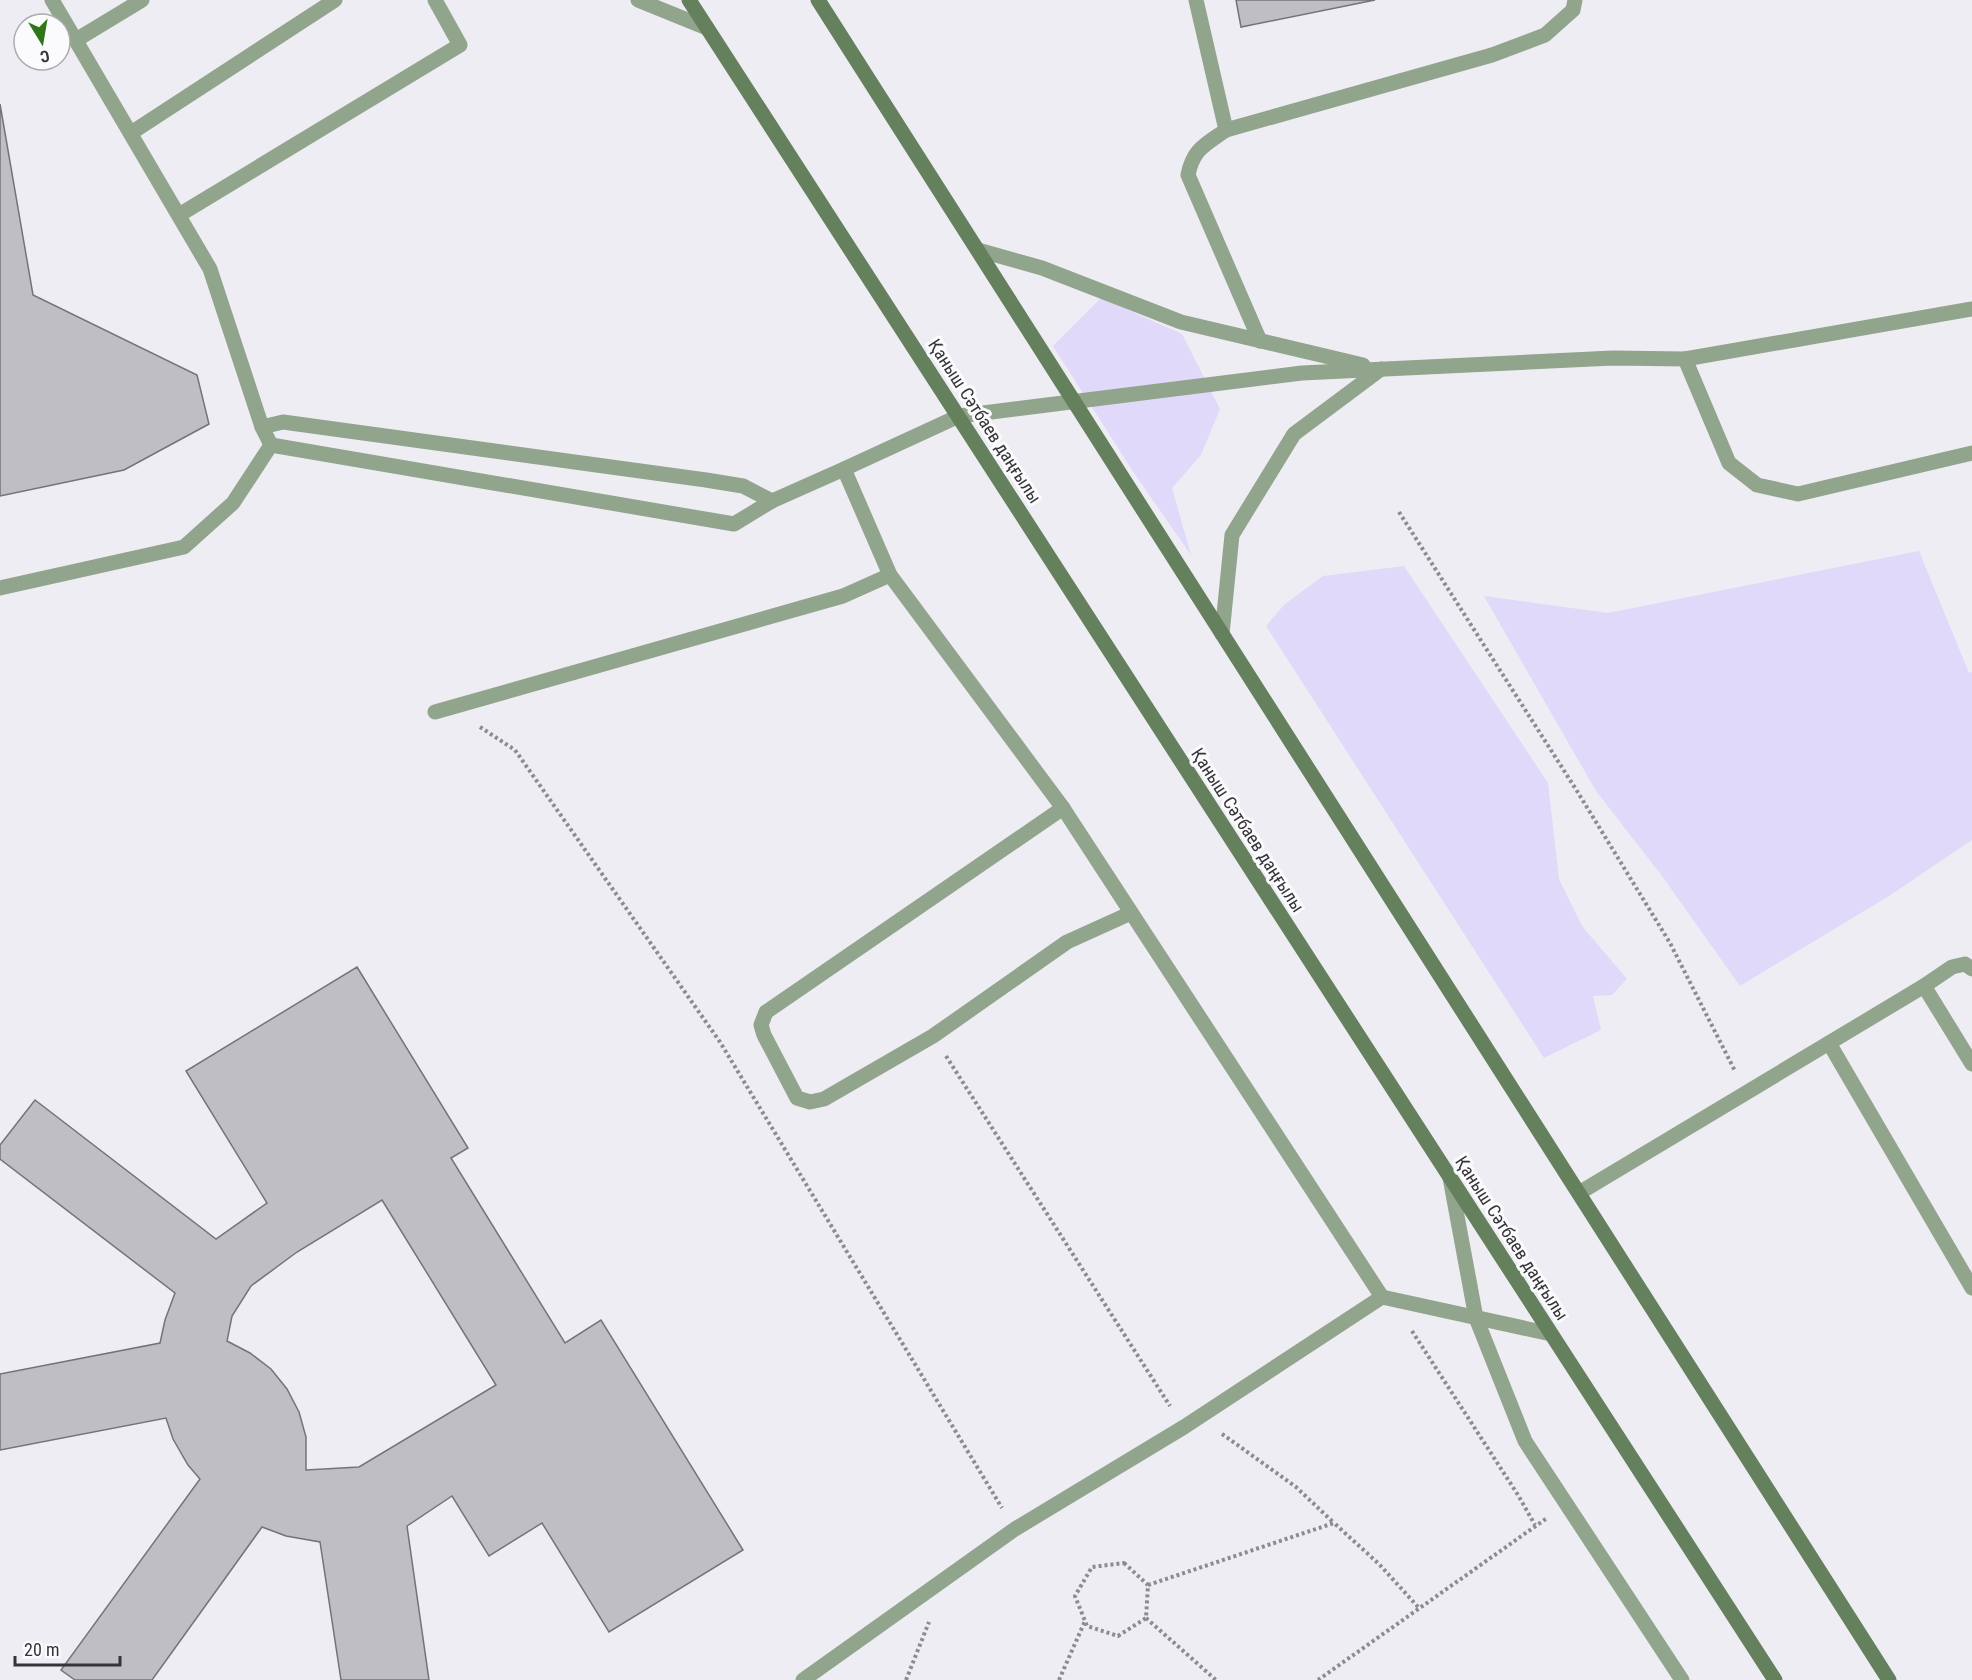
<svg xmlns="http://www.w3.org/2000/svg" width="1972" height="1680" viewBox="0 0 1972 1680" font-family="'Roboto Condensed',sans-serif">
<style>
.green{fill:#e0d9fa}
.building{fill:#bfbec5;stroke:#74737a;stroke-width:1.5;fill-rule:evenodd}
.lines{fill:none;stroke-linecap:round;stroke-linejoin:round}
.path{stroke:#8c8b8f;stroke-width:4;stroke-dasharray:3 3;stroke-linecap:butt}
.service{stroke:#91a48c;stroke-width:15}
.secondary{stroke:#64805d;stroke-width:15}
.labels{text-anchor:middle;dominant-baseline:central;stroke-width:6;stroke-linejoin:round;paint-order:stroke}
.street-label{font-size:18px;fill:#353437;stroke:#fbfbfe}
</style>
<rect width="100%" height="100%" fill="#eeedf4"/>
<g class="green">
<path d="M 1101,298 L 1182,334 L 1220,409 L 1201,455 L 1172,488 L 1191,555 L 1134,473 L 1053,346 Z"/>
<path d="M 1919,551 L 1969,673 L 1972,672 L 1972,840 L 1889,896 L 1740,986 L 1662,876 L 1596,791 L 1484,596 L 1608,613 Z"/>
<path d="M 1404,566 L 1548,783 L 1559,879 L 1582,926 L 1627,979 L 1612,995 L 1593,996 L 1601,1030 L 1544,1058 L 1266,626 L 1285,604 L 1323,576 Z"/>
</g>
<g class="building">
<path d="M 1236,0 L 1375,0 L 1241,27 Z"/>
<path d="M 0,104 L 33,295 L 197,375 L 209,424 L 124,470 L 0,496 Z"/>
<path d="M 357,967 L 468,1148 L 451,1158 L 565,1343 L 601,1320 L 743,1550 L 609,1632 L 542,1523 L 489,1556 L 452,1496 L 407,1526 L 429,1680 L 341,1680 L 320,1542 L 286,1536 L 262,1527 L 152,1680 L 75,1680 L 61,1670 L 200,1479 L 188,1465 L 173,1439 L 166,1418 L 0,1450 L 0,1374 L 160,1343 L 165,1320 L 175,1293 L 0,1159 L 0,1145 L 35,1100 L 216,1239 L 267,1203 L 186,1071 ZM 382,1200 L 496,1385 L 359,1467 L 306,1470 L 306,1437 L 299,1412 L 287,1389 L 271,1369 L 250,1353 L 227,1341 L 232,1316 L 251,1286 L 297,1252 Z"/>
</g>
<g class="lines">
<g class="path">
<path d="M 1399,512 L 1577,791 L 1670,943 L 1735,1071"/>
<path d="M 480,727 L 515,750 L 720,1042 L 1002,1508"/>
<path d="M 946,1056 L 1170,1406"/>
<path d="M 1412,1331 L 1518,1495 L 1535,1525"/>
<path d="M 1222,1434 L 1296,1487 L 1334,1523"/>
<path d="M 1124,1563 L 1148,1585 L 1146,1618 L 1118,1636 L 1087,1626 L 1075,1596 L 1092,1567 Z"/>
<path d="M 1148,1585 L 1334,1523 L 1379,1564 L 1419,1608"/>
<path d="M 1146,1618 L 1216,1680"/>
<path d="M 906,1680 L 929,1622"/>
<path d="M 1059,1680 L 1085,1621"/>
<path d="M 1318,1680 L 1547,1518"/>
</g>
<g class="service">
<path d="M 52,0 L 210,269 L 262,427 L 271,445 L 734,524 L 772,501 L 844,469"/>
<path d="M 638,0 L 707,28"/>
<path d="M 1196,0 L 1226,130 C 1205,145 1193,149 1188,175 L 1260,341"/>
<path d="M 76,40 L 142,0"/>
<path d="M 1226,130 L 1492,55 L 1545,35 L 1573,10 L 1575,0"/>
<path d="M 131,133 L 335,0"/>
<path d="M 179,215 L 460,45 L 435,0"/>
<path d="M 978,250 L 1042,268 L 1181,322 L 1363,365"/>
<path d="M 1685,359 L 1972,309"/>
<path d="M 262,427 L 283,422 L 706,480 L 743,486 L 772,501"/>
<path d="M 0,588 L 184,547 L 233,503 L 271,445"/>
<path d="M 1222,634 L 1232,535 L 1294,434 L 1381,369"/>
<path d="M 435,712 L 843,596 L 890,575"/>
<path d="M 1063,808 L 766,1012 L 761,1025 L 764,1035 L 797,1098 L 810,1102 L 824,1099 L 933,1036 L 1067,942 L 1131,913"/>
<path d="M 1924,986 L 1952,967 L 1965,964 L 1972,969"/>
<path d="M 1829,1043 L 1972,1288"/>
<path d="M 1450,1178 L 1476,1318 L 1525,1441 L 1682,1680"/>
<path d="M 1579,1193 L 1924,986 L 1972,1064"/>
<path d="M 1551,1334 L 1382,1297 L 1063,808 L 890,575 L 844,469 L 959,416 L 1302,373 L 1613,358 L 1685,359 L 1729,463 L 1757,485 L 1798,494 L 1972,453"/>
<path d="M 803,1680 L 1015,1529 L 1184,1427 L 1382,1297"/>
</g>
<g class="secondary">
<path d="M 689,0 L 1775,1680"/>
<path d="M 818,0 L 1889,1680"/>
</g>
</g>
<g class="labels">
<g class="street-label">
<text transform="translate(985 421) rotate(57)">Қаныш Сәтбаев даңғылы</text>
<text transform="translate(1248 830) rotate(57)">Қаныш Сәтбаев даңғылы</text>
<text transform="translate(1512 1238) rotate(57)">Қаныш Сәтбаев даңғылы</text>
</g>
</g>
<g transform="translate(42 42) rotate(169)"><circle r="28" fill="#fbfbfe" stroke="#acabae" stroke-width="1.5"/>
<path d="M0-4.5L10 22L0 15L-10 22Z" fill="#2f7619"/>
<text y="-9" font-size="16" font-weight="bold" text-anchor="middle" fill="#353437">С</text>
</g>
<path d="M15 1656v9h105v-9" fill="none" stroke="#353437" stroke-width="3"/>
<text x="24" y="1656" font-size="18" fill="#353437" stroke="#fbfbfe" stroke-width="4.5" paint-order="stroke">20 m</text>
</svg>
